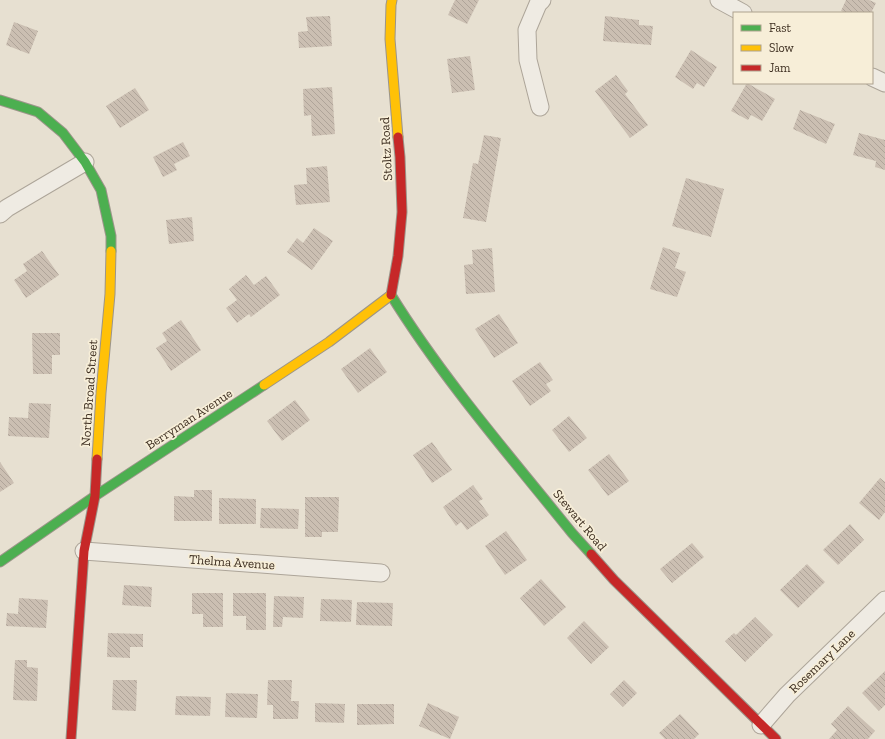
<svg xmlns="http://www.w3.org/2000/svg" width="885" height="739" viewBox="0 0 885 739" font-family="'Zilla Slab',serif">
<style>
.building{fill:url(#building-back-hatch)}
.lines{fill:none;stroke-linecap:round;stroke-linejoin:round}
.street-casing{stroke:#ada599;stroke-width:19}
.fast-casing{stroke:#9c958a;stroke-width:11}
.slow-casing{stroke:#9c958a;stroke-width:11}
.jam-casing{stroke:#9c958a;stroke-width:11}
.street{stroke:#efebe3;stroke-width:17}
.fast{stroke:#4caf50;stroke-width:9}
.slow{stroke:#ffc107;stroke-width:9}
.jam{stroke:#c62828;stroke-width:9}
.labels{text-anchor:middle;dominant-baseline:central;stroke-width:3.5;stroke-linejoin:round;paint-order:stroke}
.street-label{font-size:13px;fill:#3d2e20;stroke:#f7eed8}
</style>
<defs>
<pattern id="building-back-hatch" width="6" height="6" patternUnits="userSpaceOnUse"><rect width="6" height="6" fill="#cbbfb2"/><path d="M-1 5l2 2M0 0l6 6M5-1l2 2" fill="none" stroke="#afa499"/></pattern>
</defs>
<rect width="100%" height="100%" fill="#e7e0d1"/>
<g class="building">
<path d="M 455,0 L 479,0 L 467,24 L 448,15 Z"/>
<path d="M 846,0 L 869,0 L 876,3 L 871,13 L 846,13 L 841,11 Z"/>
<path d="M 330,16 L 332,46 L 299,48 L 298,32 L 308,31 L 306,17 Z"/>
<path d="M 605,16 L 639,20 L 639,25 L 653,26 L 651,45 L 603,41 Z"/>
<path d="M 14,22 L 38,31 L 29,54 L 6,45 Z"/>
<path d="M 691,50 L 717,67 L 704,87 L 697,83 L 693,89 L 675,77 Z"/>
<path d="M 470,56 L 475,90 L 452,93 L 447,59 Z"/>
<path d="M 616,75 L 628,91 L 625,94 L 648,125 L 630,138 L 595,91 Z"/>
<path d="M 747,83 L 775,99 L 762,121 L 751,115 L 748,120 L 731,111 Z"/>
<path d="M 332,87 L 335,134 L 312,136 L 311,115 L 304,116 L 303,89 Z"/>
<path d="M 135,88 L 149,110 L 120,128 L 106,106 Z"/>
<path d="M 800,110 L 835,124 L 826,144 L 793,129 Z"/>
<path d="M 859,133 L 885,140 L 885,170 L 875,167 L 876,161 L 853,155 Z"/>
<path d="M 484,135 L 501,138 L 486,222 L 463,218 L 473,163 L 478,164 Z"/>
<path d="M 183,142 L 190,156 L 174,164 L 177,170 L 163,177 L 153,157 Z"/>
<path d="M 327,166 L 330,202 L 296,205 L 294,185 L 307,184 L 306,168 Z"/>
<path d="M 686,178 L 724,189 L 711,237 L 672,226 Z"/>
<path d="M 192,217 L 194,241 L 169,244 L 166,220 Z"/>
<path d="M 314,228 L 333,241 L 312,270 L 287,252 L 297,238 L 303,243 Z"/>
<path d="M 663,247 L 680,253 L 675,268 L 686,272 L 677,297 L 650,289 Z"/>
<path d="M 492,248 L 495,292 L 466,294 L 464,265 L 473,264 L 472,250 Z"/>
<path d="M 42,251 L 59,275 L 26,298 L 14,280 L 27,271 L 23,264 Z"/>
<path d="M 246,275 L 254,285 L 266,276 L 280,295 L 251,317 L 249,314 L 237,323 L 226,308 L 237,300 L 229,289 Z"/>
<path d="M 499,314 L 518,343 L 494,358 L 475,329 Z"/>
<path d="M 181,320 L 201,350 L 171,371 L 156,348 L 167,341 L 162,333 Z"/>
<path d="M 32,333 L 60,333 L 60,355 L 52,355 L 52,374 L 33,374 Z"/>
<path d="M 370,348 L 387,372 L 358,393 L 341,369 Z"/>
<path d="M 540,362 L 553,380 L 546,384 L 551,391 L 530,406 L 512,381 Z"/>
<path d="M 295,400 L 310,420 L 282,441 L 267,421 Z"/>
<path d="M 29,403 L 51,404 L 49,438 L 8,436 L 9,417 L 28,418 Z"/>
<path d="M 569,416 L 587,438 L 569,452 L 552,430 Z"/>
<path d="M 432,442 L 452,470 L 432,483 L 413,455 Z"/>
<path d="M 609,454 L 629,481 L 608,496 L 588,470 Z"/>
<path d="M 0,462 L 14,483 L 0,492 Z"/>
<path d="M 880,478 L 885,482 L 885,512 L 879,520 L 859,503 Z"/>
<path d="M 473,485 L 483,499 L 479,501 L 489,515 L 467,530 L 461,522 L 456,526 L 443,507 Z"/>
<path d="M 194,490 L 212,490 L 212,521 L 174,521 L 174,496 L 194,497 Z"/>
<path d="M 305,497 L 339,497 L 338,532 L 322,532 L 322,537 L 305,537 Z"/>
<path d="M 219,498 L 256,499 L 256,524 L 219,524 Z"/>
<path d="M 261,508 L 299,509 L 298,529 L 260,528 Z"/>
<path d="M 850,524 L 864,540 L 838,565 L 823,550 Z"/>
<path d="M 506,531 L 527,560 L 505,575 L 485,546 Z"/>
<path d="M 692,543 L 704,557 L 672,583 L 660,569 Z"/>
<path d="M 807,564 L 825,582 L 798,608 L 780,590 Z"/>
<path d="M 541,579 L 566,607 L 544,626 L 520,598 Z"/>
<path d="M 124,585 L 152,587 L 151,607 L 122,605 Z"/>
<path d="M 192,593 L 223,593 L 223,627 L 203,627 L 203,614 L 192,614 Z"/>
<path d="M 233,593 L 266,593 L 266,630 L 246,630 L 246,616 L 233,616 Z"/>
<path d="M 274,596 L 304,597 L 303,618 L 283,617 L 282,627 L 273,627 Z"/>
<path d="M 19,598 L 48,600 L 46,628 L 6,626 L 7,613 L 18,614 Z"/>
<path d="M 321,599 L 352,600 L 351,622 L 320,621 Z"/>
<path d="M 357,602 L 393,603 L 392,626 L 356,625 Z"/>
<path d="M 755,617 L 773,635 L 745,662 L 725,641 L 734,633 L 736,635 Z"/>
<path d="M 584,621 L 609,647 L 591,664 L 567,638 Z"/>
<path d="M 108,633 L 143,634 L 143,647 L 130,647 L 130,658 L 107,657 Z"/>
<path d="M 15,660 L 27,660 L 27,667 L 38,668 L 37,701 L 13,700 Z"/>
<path d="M 885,671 L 885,705 L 879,711 L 862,693 Z"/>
<path d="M 113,680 L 137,680 L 136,711 L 112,710 Z"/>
<path d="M 268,680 L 292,680 L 291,701 L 299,701 L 298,719 L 273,719 L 273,705 L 267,705 Z"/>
<path d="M 624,680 L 637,693 L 623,707 L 610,694 Z"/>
<path d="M 226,693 L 258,694 L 257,718 L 225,717 Z"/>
<path d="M 176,696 L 211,697 L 210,716 L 175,715 Z"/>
<path d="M 315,703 L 345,704 L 344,723 L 315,722 Z"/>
<path d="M 428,703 L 459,717 L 450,739 L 419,726 Z"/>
<path d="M 357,704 L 394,704 L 394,724 L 357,725 Z"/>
<path d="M 848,706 L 875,731 L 868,739 L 829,739 L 837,730 L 831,724 Z"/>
<path d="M 680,714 L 699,734 L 694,739 L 665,739 L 659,733 Z"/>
</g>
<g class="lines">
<g class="street-casing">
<g id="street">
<path d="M 719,0 L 743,13"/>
<path d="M 872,77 L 885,83"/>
<path d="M 540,107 L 528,60 L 527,30 L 538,4 L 542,0"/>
<path d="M 0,214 L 7,208 L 85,162"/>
<path d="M 84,551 L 381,573"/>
<path d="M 761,725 L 787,695 L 885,600"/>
</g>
</g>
<g class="fast-casing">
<g id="fast">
<path d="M 0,100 L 38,112 L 63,133 L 85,162 L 101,190 L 111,236 L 111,251"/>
<path d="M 391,295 C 443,379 510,456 572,533 L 591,554"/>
<path d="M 0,562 L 95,496 L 264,385"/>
</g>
</g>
<g class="slow-casing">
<g id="slow">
<path d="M 392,0 L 391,5 L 390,39 L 398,137"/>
<path d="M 264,385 L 329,342 L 391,295"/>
<path d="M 97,459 L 101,393 L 110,294 L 111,251"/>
</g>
</g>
<g class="jam-casing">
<g id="jam">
<path d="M 391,295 L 398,256 L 402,212 L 400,157 L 398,137"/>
<path d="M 591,554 L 614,580 L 776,739"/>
<path d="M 71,739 L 84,551 L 95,496 L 97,459"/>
</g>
</g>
<use href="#street" class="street"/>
<use href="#fast" class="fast"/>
<use href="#slow" class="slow"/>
<use href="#jam" class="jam"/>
</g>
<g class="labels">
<g class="street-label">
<text transform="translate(386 149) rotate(-93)">Stoltz Road</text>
<text transform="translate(89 393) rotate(-86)">North Broad Street</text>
<text transform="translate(189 419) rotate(-33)">Berryman Avenue</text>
<text transform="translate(580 520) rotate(50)">Stewart Road</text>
<text transform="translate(232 562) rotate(4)">Thelma Avenue</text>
<text transform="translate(822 661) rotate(-44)">Rosemary Lane</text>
</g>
</g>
<rect x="733" y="12" width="140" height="72" fill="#f7eed8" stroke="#ada18e"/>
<rect x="741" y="25" width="20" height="6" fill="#4caf50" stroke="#ada18e"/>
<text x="769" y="32" font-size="12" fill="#3d2e20">Fast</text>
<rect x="741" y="45" width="20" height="6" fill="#ffc107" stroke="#ada18e"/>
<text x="769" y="52" font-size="12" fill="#3d2e20">Slow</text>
<rect x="741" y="65" width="20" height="6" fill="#c62828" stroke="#ada18e"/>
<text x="769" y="72" font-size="12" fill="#3d2e20">Jam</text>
</svg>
